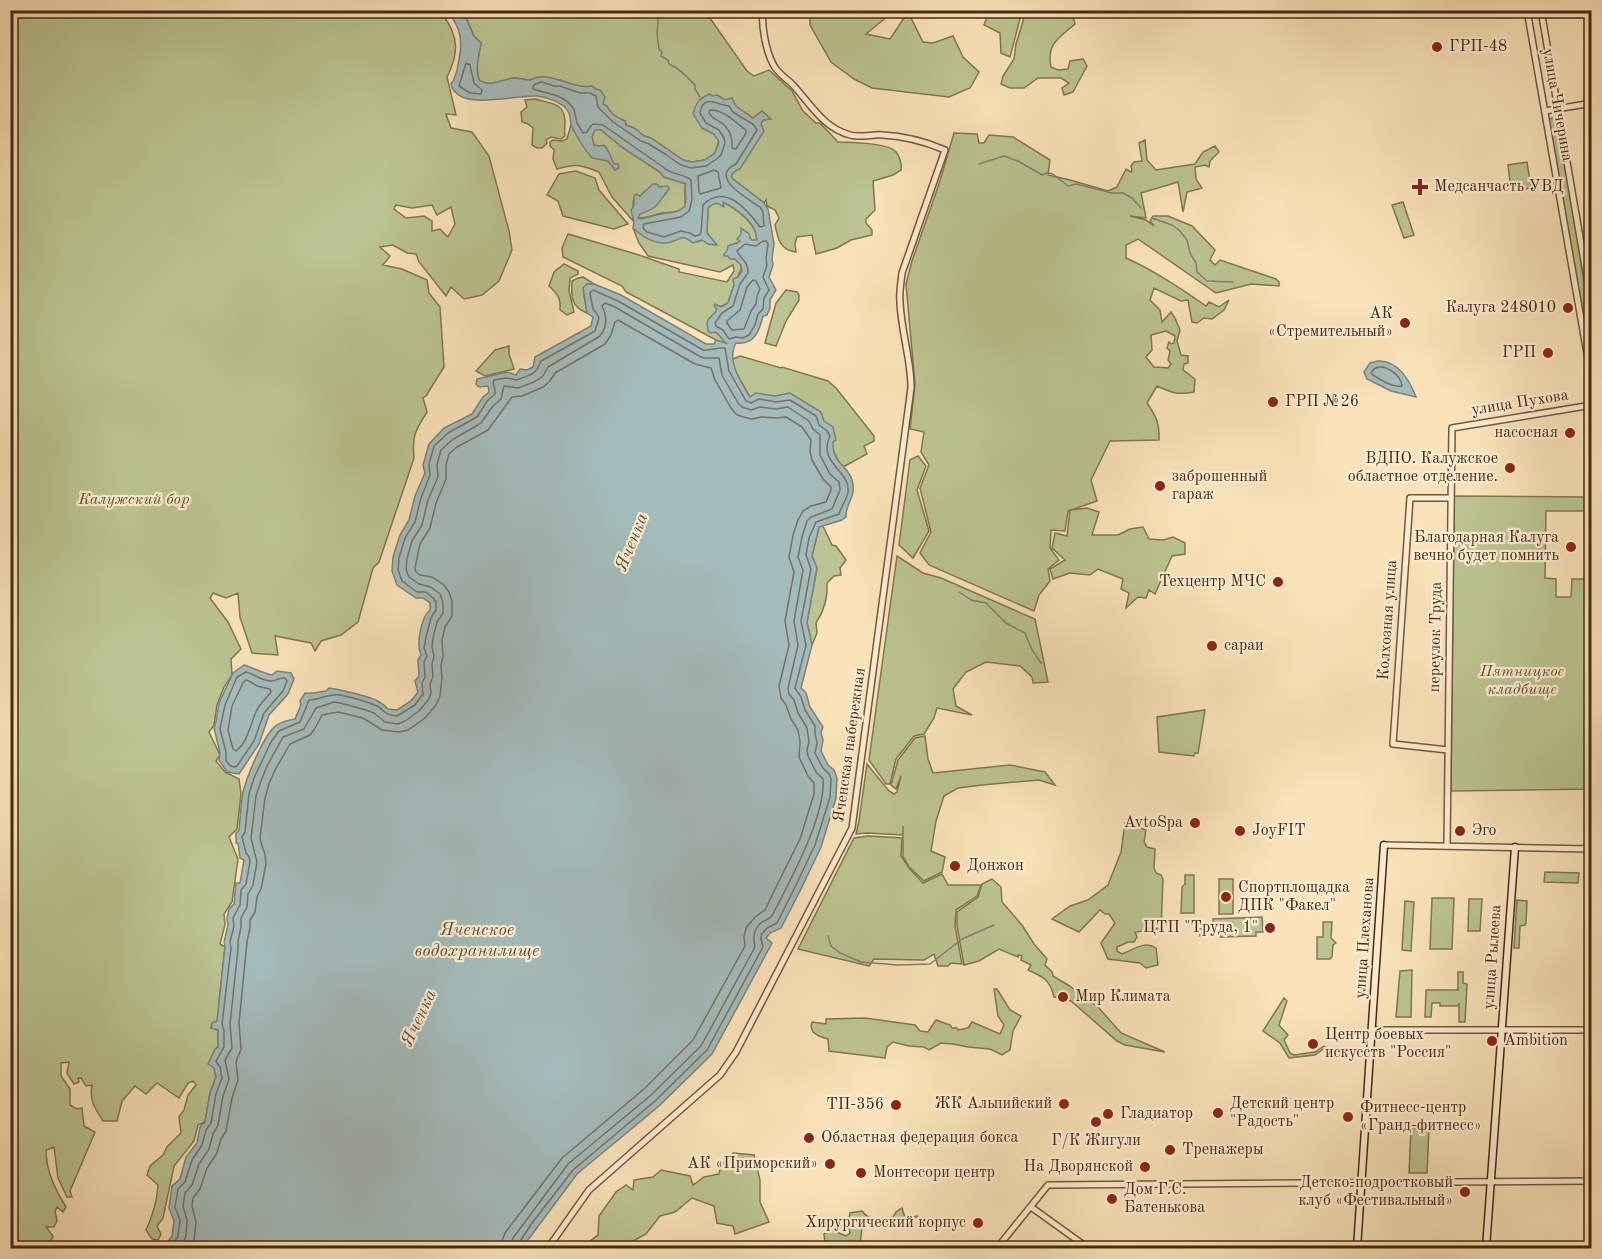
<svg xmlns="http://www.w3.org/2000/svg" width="1602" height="1259" viewBox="0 0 1602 1259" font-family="'Old Standard TT',serif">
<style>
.green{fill:#bbc492;stroke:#827652;stroke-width:1.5;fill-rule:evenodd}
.water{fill:#a3bbba;stroke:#7f8077;stroke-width:1.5}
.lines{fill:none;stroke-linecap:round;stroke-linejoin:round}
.shore{stroke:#767266;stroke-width:1.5}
.stream{stroke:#7f8077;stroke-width:1.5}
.tertiary-casing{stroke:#74573c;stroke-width:8}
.secondary-casing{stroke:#482812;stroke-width:9}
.tertiary{stroke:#fcedd2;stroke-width:5}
.secondary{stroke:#fcedd2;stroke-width:6}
.poi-dot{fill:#8f2418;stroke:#fcedd2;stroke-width:2}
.labels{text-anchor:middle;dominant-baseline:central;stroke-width:4.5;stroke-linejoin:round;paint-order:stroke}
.poi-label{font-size:16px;fill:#482812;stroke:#fcedd2;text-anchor:start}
.street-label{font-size:16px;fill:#482812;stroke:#fcedd2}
.park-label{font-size:16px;font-style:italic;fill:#654f32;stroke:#fcedd2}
.water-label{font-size:18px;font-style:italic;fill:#5f4d3c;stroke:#fcedd2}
</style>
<rect width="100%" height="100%" fill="#fae3ba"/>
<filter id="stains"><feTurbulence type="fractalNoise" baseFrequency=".00333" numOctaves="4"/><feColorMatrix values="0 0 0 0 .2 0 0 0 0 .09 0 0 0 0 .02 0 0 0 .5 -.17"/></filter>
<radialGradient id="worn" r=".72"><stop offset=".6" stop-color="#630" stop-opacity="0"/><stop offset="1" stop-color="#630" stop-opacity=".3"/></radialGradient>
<g class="green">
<path d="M 11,11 L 432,11 L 443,15 C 459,37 459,53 447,77 L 456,115 L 446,114 L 451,128 L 472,132 L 489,156 L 509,231 L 512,250 L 499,281 L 482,295 L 464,299 L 451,287 L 446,296 L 419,262 L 416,254 L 407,253 L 393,245 L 380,247 L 390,256 L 383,265 L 402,269 L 427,280 L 429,293 L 440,307 L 444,367 L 426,396 L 423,398 L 427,412 C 415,431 412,436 414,458 L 379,562 L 373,568 L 358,622 L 341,635 L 321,641 L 315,651 L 311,643 L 275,636 L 278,655 L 252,653 L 240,617 L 238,593 L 226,598 L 213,593 L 210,598 L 228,622 L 241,649 L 231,659 L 232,675 L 224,687 L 217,705 L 214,725 L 209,732 L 220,755 L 216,761 L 225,772 L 239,779 L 241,794 L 237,829 L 229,837 L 238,859 L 232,902 L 224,914 L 225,925 L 220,944 L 225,947 L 217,1022 L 212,1023 L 211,1028 L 218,1030 L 218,1047 L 214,1068 L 216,1077 L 210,1093 L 205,1122 L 198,1125 L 194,1141 L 174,1166 L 163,1218 L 157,1226 L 161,1234 L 158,1240 L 152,1239 L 146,1230 C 153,1215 157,1202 158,1185 L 147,1175 L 150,1166 L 163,1155 L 167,1147 L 181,1133 L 179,1117 L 184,1110 L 188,1095 L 196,1085 L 193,1081 L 188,1083 L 179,1098 L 157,1083 L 146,1094 L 135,1086 L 122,1101 L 117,1121 L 103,1121 C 95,1108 89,1101 92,1085 L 86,1086 L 81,1078 L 78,1078 L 79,1082 L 74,1084 L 67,1073 L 69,1062 L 61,1063 L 61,1076 L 70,1089 L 70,1105 L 77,1109 L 82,1108 L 84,1126 L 95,1132 L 70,1191 L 72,1197 L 67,1197 L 58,1178 L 54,1147 L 46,1150 C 46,1171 55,1189 66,1207 L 63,1212 L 57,1207 L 55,1211 L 57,1221 L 54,1227 L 46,1227 L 53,1236 L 48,1248 L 39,1248 L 34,1242 L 33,1248 L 19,1248 L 14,1241 L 11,1244 ZM 396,205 L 412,208 L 432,205 L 437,215 L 451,207 L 455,224 L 448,237 L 440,229 L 432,231 L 432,221 L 424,216 L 406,218 L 394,209 Z"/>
<path d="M 463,11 L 705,11 L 747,71 L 754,76 L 769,70 L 792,91 L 803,111 L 816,123 L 820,123 L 838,142 C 850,142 889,143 896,152 C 900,156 902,165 901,170 L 893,175 L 873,181 L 875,210 L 866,219 L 866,223 L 872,230 L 872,235 L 851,240 L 837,248 L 816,254 L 812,235 L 797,237 L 795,243 L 796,252 C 780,250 778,239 775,225 L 779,218 L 775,210 L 767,206 L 766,200 L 764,203 L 733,179 L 731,176 L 763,120 L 770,119 L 762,111 L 753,118 L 717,95 L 702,128 L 714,134 L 719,141 L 715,153 L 705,160 L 692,162 L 683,160 L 651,138 L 644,136 L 634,128 L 626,125 L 625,121 L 616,118 L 603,104 L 603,101 L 596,89 L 581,87 L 560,80 L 530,80 L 514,78 L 493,84 L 482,83 L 479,80 C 475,67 479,56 481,43 L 474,36 Z"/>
<path d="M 810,11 L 894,11 L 866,34 L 890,39 L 908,12 L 923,42 L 933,43 L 953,36 L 963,57 L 979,72 L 970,88 L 949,97 L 872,88 L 854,79 L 831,62 L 810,25 Z"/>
<path d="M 998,11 L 1022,11 L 1010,57 L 1001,53 L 1000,33 L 984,25 L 988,15 Z"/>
<path d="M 1026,11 L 1051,12 L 1051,11 L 1063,11 L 1073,16 L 1075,24 C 1059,38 1046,44 1051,67 L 1058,70 L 1068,69 L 1070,61 L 1083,59 L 1087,66 L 1073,92 L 1064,95 L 1062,88 L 1069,83 L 1061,78 L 1038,78 L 1024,88 L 1010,88 L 1001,84 L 1003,76 L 1014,59 L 1016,44 Z"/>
<path d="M 536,99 C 550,104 564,102 565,121 C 565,127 564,131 565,136 L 561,139 L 551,137 L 546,140 L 547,143 L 542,148 L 537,148 L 532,145 L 533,128 L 528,124 L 522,122 L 521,112 L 527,107 L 525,100 Z"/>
<path d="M 1560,117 L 1591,308 L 1591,382 L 1547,119 Z"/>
<path d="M 571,125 L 590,155 L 608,161 L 611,165 L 614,164 L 608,152 L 594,145 L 592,137 L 595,129 L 601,130 L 623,148 L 660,172 L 664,177 L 687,184 L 685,186 L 685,207 C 677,213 672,212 662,213 C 654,215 647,218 638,218 L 639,214 L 654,207 L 658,201 L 666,193 L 666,187 L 659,187 L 633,201 C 634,208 631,214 634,222 L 612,197 L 599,172 C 580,165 577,163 557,169 L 553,159 L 554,150 L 550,146 L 550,142 L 553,140 L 562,141 L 567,139 Z"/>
<path d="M 954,133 L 977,134 L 979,143 L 984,143 L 989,135 L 1013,137 L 1050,160 L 1048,175 L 1070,180 L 1108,191 L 1117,187 L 1126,169 L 1131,172 L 1132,171 L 1131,166 L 1134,162 L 1142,161 L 1139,143 L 1145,140 L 1147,160 L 1156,170 L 1195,164 L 1203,152 L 1215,146 L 1219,152 L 1210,161 L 1209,167 L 1205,165 L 1195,167 L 1196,179 L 1202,188 L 1187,192 L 1183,212 L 1178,182 L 1141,193 L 1146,218 L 1130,216 L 1146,220 L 1154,226 L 1150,221 L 1153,216 L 1168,216 L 1192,226 L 1215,250 L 1210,260 L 1215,265 L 1220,260 L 1276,279 L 1279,282 L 1279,286 L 1251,284 L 1216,293 L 1138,239 L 1126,245 L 1126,258 C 1155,271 1180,288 1206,306 L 1209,302 L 1219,307 L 1229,300 L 1224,310 L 1212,319 L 1204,318 L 1197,323 L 1192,322 L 1188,300 L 1181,301 L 1154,288 L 1150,300 L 1160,310 L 1162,322 L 1171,312 L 1175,318 L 1180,330 L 1177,341 L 1181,355 L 1188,356 L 1188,363 L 1184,364 L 1183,370 L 1195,379 L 1194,392 C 1177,395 1172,393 1157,386 L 1147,403 C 1156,416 1160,424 1159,440 L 1110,441 L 1091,480 L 1097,501 L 1071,510 L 1087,508 L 1099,512 L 1092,535 L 1118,535 L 1130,529 L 1143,527 L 1149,539 L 1163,540 L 1173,537 L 1185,543 L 1185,554 L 1172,556 L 1155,594 L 1149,590 L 1146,598 L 1138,597 L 1126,608 L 1129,593 L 1121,589 L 1123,579 L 1098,569 L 1090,575 L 1070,573 L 1053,579 L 1050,569 L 1065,560 L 1052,548 L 1055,533 L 1067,536 L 1070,510 L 1068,511 L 1065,531 L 1051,530 L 1050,548 L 1059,560 L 1048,569 L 1050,581 L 1039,595 L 1034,611 L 929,565 L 920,553 L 931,532 L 920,488 L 929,465 L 921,452 L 924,432 L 910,429 L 915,384 L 906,284 L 912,261 L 939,184 ZM 1166,331 L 1175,336 L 1174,343 L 1171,344 L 1169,342 L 1167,348 L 1170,351 L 1168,360 L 1171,364 L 1168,368 L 1154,367 L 1146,357 L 1152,350 L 1151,335 Z"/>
<path d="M 1527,162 L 1531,188 L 1511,191 L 1508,165 Z"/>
<path d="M 576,171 L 595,178 L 599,190 L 628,224 L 614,229 L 563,216 L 558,201 L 547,195 L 559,174 Z"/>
<path d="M 722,201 C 733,207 750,219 755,231 C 756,234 756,237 757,240 L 752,241 L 750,238 C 742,240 736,244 728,246 L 728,256 C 748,264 741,268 735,283 C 732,290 730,297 728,303 L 717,308 L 716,312 L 709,319 L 716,332 L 728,344 L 716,340 L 626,292 L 622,286 L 563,257 L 562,248 L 568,234 L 639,255 L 679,269 L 679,272 L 727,282 L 734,271 L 733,265 L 720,272 L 648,256 L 639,243 L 633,228 C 650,242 661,247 682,236 L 698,242 L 702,240 L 716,244 L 707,233 L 708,208 L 712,204 Z"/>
<path d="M 1403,202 L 1414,235 L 1404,238 L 1392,205 Z"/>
<path d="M 564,264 L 578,271 L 578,274 L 570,278 L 569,291 L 574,312 L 567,315 L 560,310 C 561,299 558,294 549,286 L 554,272 Z"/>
<path d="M 583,277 L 594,284 L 587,284 L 584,294 L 587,313 C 571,307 571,297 572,281 L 578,278 Z"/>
<path d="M 786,290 L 797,292 L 799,295 L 799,300 L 786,321 L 776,346 L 765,343 L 776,303 Z"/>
<path d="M 509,346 L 509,354 L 514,369 L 485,376 L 476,371 L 495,350 Z"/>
<path d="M 740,356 L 781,368 L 782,367 L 828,381 L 836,388 L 874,436 L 874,441 L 864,446 L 867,454 L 845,466 L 841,466 L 833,450 L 750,397 L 734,369 L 733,359 Z"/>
<path d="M 918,456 L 926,466 L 917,490 L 929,531 L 913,558 L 899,545 L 910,460 Z"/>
<path d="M 1454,496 L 1591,497 L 1591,511 L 1546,511 L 1545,578 L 1556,579 L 1556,597 L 1571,597 L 1572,579 L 1591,579 L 1591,789 L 1451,791 Z"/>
<path d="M 823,526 L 832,545 L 836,546 L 846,560 L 840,568 L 841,575 L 834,576 L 827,583 C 828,597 824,611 816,623 L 817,633 L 812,645 L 807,622 L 817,568 L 812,556 L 819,527 Z"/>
<path d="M 897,556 L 923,573 L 941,578 L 1035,619 L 1048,682 L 1033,683 L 1032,677 L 1020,666 L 986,662 L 966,672 L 953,689 L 956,706 L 972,715 L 937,708 L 934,718 L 924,734 L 914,736 L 896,759 L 890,784 L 886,784 L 869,760 Z"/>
<path d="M 1205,710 L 1198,753 L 1195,753 L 1194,756 L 1159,752 L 1157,717 Z"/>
<path d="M 925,736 L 928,759 L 933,773 L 1010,765 L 1045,772 L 1055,785 L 1039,780 L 982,785 L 958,788 L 944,796 L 936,821 L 931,851 L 945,857 L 942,872 L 924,881 L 909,867 L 903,856 L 903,826 L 903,835 L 867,833 L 856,834 L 859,821 L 867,764 L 889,791 L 894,794 L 897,792 L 901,776 L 896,789 L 891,785 L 898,760 L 915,738 Z"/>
<path d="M 1125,823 L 1146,830 L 1144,842 L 1147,847 L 1155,849 L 1154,868 L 1156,873 L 1161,875 L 1163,879 L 1161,929 L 1145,929 L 1143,931 L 1135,932 L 1137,937 L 1134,942 L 1128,942 L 1117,947 L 1117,951 L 1122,954 C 1133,950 1145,940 1156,948 L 1158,965 L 1146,968 L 1140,963 L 1108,959 L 1101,943 L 1115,923 L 1109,914 L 1105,914 L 1100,910 L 1079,932 L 1052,919 L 1070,906 L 1088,900 L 1108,885 L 1121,852 Z"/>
<path d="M 868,836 L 902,838 L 901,856 L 909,868 L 923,883 L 942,874 L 948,885 L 981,885 L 977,896 L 956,910 L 955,926 L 962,964 L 951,963 L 948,966 L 938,966 L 934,954 L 924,960 L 874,959 L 869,966 L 798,949 L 854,838 Z"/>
<path d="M 1545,872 L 1579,873 L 1578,883 L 1544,882 Z"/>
<path d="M 1185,875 L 1194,875 L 1194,913 L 1181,913 L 1182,887 L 1185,884 Z"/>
<path d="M 992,879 L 1001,887 L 1002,902 L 1022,925 L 1034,944 L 1047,959 L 1045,965 L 1052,972 L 1053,976 L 1068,985 L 1098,1007 L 1121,1033 L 1165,1052 L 1125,1045 L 1117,1041 L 1071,1001 L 1054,997 C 1050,980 1044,977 1028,970 L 1031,965 L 1021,960 L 1022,956 L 1018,955 L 1018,957 L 999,949 L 979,961 L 964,965 L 957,926 L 957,912 L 978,897 L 982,884 Z"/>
<rect x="1219" y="879" width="14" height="35"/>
<path d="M 1432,898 L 1454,898 L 1452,949 L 1430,949 Z"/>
<path d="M 1469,899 L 1482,899 L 1480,931 L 1468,931 Z"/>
<path d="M 1517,900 L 1527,901 L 1526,923 L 1525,925 L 1520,926 L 1519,948 L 1514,948 Z"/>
<path d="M 1405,901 L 1414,902 L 1411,951 L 1402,950 Z"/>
<path d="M 1262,917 L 1263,932 L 1256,932 L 1256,936 L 1220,937 L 1219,931 L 1204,932 L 1204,936 L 1200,936 L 1199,929 L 1213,928 L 1213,919 Z"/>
<path d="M 1323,922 L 1332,922 L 1331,938 L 1336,943 L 1333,945 L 1332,957 L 1330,959 L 1317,959 L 1317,937 L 1323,937 Z"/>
<path d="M 1412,970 L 1411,1017 L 1396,1017 L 1400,971 Z"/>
<path d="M 1458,972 L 1463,972 L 1463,983 L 1467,984 L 1465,1022 L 1459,1022 L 1459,1004 L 1457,1006 L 1440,1006 L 1440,1003 L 1432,1003 L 1431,1017 L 1425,1017 L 1426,990 L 1458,990 Z"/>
<path d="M 994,989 L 997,989 L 1010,1010 L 1021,1016 L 1013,1031 L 1010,1050 L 1002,1055 L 990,1049 L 968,1047 L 953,1044 L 941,1043 L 929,1050 L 924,1047 L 909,1046 L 893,1042 L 887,1047 L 885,1058 L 829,1051 L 828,1039 L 819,1036 L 813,1032 L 811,1026 L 812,1022 L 826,1024 L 826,1019 L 865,1018 L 915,1025 L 920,1031 L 928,1032 L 936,1020 L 950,1025 L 952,1028 L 957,1028 L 958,1030 L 968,1028 L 972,1022 L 1000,1034 L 1004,1025 L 998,1016 Z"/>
<path d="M 1284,998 L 1287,1001 L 1279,1025 L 1288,1035 L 1284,1040 L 1290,1053 L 1294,1055 L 1315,1052 L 1324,1046 L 1326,1047 L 1315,1055 L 1289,1058 L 1280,1043 L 1263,1031 Z"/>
<path d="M 1411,1128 L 1429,1129 L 1427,1173 L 1409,1173 Z"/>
<path d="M 733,1153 L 754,1155 L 760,1180 L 760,1202 L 769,1222 L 735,1234 L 733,1226 L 717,1223 L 714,1206 L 692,1198 L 675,1212 L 660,1216 L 646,1234 L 620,1248 L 581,1248 L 598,1235 L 599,1216 L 616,1192 L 626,1185 L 633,1190 L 634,1180 L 653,1177 L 661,1170 L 690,1176 L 693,1185 L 704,1177 L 719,1174 L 721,1165 Z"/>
<path d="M 902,1208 L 905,1218 L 918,1216 L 906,1222 L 862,1226 L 860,1248 L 831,1248 L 825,1243 L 824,1234 L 832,1230 L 846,1236 L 850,1233 L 848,1224 L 850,1213 L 862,1211 C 870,1222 881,1219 893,1217 L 896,1212 Z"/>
</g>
<g class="water">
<path d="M 447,11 L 463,11 L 474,36 L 481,43 C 479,56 475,67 479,80 C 491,88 501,79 514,78 C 519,78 525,80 530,80 C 549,69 571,90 592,86 L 596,89 L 600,90 L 605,97 L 603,104 L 607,106 C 610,114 618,118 625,121 L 626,125 L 634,128 L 644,136 L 651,138 L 683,160 L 692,162 L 705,160 L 715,153 L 719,142 L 714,134 L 702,128 L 693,114 C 696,103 699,98 710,94 L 712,96 L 717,95 L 725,100 L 732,98 L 736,106 L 753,118 L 762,111 L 771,119 L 763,120 L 761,124 L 764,131 L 740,169 L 735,171 L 731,176 L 733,179 L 764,203 L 768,209 L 774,244 L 772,259 L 773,265 L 769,277 L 776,290 L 770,300 L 770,308 L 767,315 L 763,316 C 759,332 754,345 736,343 C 726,361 741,382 750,397 L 756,393 L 775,396 L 790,393 L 821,412 L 824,421 L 833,427 L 836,440 L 833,442 C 832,464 848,465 852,480 C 857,498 845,503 846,517 L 842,520 L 819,527 L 812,556 L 817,568 L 807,622 L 812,645 L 801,688 L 806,693 L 810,707 L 823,727 L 821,732 L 823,740 L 821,751 L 828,765 L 834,770 L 837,778 L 836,798 L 821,847 L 802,887 L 781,928 L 770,933 L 766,938 L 772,943 L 712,1054 L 659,1106 L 577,1174 L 522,1248 L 161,1248 L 164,1247 L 172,1236 L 174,1221 L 169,1208 L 172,1186 L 180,1179 L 186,1157 L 197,1143 L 200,1127 L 205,1122 L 210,1093 L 216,1077 L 214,1068 L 208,1064 L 215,1049 L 218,1047 L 218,1030 L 211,1028 L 212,1023 L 217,1021 L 225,947 L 224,942 L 228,925 L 227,918 L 229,909 L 234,904 L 236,883 L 240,883 L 244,860 L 240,858 L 238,843 L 236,843 L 236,833 L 239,830 C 240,818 241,805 243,792 C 247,777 264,733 277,725 C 283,721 289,720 295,719 L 301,705 L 300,701 L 305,693 C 315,694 316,692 326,691 L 329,688 C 337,689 345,691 353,693 C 367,697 378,698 388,709 L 397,710 L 411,701 L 418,692 L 415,681 L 419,676 L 418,660 L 421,655 C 416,645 421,617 430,610 L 430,603 L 423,598 L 416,598 L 397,585 L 392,571 L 393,557 L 400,535 L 409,520 L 415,496 L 425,473 L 423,465 L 429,444 L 444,428 L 472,414 L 483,397 L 489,392 L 488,386 L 479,387 L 476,384 L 477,379 L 507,372 L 516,375 L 520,369 L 527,370 L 533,367 L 535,357 L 591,326 L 593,317 L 587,313 L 583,288 L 587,284 L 594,284 L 621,295 L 706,344 L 714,344 L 716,340 L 726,343 L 716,332 L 711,333 L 708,331 C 708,327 706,324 708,320 C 711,316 715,314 717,309 L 714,306 L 715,304 L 721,307 L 728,303 L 734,285 L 733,279 L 738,277 L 742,271 L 741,265 L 735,259 L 730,259 L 728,256 L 724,256 L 724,254 L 727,251 L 728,246 L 737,243 L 740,241 L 737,239 L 741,234 L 741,228 L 749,234 L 750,238 L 752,240 L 757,240 C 757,239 755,231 755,230 C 749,218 734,207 723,202 L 724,207 L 717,203 L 712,205 L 708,208 L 707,233 L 717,245 L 708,244 L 702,240 L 693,243 C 680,231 678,243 665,243 C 653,244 642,236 633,228 L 634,222 L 631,210 L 634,206 L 634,196 L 636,194 L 640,196 L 653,184 L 657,184 L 659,187 L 668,186 L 669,189 C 665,194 659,203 655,207 C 651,210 644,212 640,214 L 638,218 L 641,219 C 648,217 655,215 661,214 C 671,212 677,214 685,206 L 686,199 L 685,186 L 686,184 L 664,177 L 660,172 L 623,148 L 601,130 L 595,130 L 592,137 L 594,145 L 599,146 L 604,145 C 609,150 611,158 614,164 L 618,164 L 619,168 L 615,170 L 608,161 L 592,158 C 584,149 577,137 572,127 C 570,123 571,118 569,113 C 565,103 547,97 537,96 C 516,94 458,113 451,84 C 455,78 457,72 458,65 C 463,43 462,28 447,11 Z"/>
<path d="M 1378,361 C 1398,360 1410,381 1416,397 L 1391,391 L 1367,379 L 1364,372 L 1370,363 Z"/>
<path d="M 244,665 C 254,668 262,673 272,675 L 277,671 L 291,673 L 294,679 L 288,694 L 269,715 L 259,744 L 239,774 L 227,772 L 219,760 L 220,753 L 214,728 L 216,722 L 219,703 L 233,673 Z"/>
</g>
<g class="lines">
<g class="shore">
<path d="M 466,63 L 470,65 L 474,83 L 482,90 L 481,94 L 470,93 L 459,86 Z"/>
<path d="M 542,82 L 554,86 L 560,86 L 580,93 L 590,93 L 596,96 L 598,107 L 613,122 L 641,141 L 649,144 L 665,154 L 681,165 L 691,168 L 706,166 L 718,158 L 721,155 L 725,143 L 724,138 L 719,130 L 706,123 L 700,113 C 704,93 716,105 729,106 L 733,112 L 754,125 L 757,130 L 736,164 C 708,177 747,198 760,207 L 763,212 L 764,226 L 760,227 C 747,209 725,183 703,205 L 701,233 L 699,235 L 695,236 L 690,233 L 681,231 L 664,237 L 647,232 L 643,228 L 644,224 L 681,217 L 689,211 L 692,200 L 691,180 C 682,173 671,175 663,167 L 603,125 L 593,124 L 590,127 L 587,132 L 583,133 L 577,123 L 574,109 L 568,102 L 558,96 L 533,89 L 533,86 L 535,84 Z"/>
<path d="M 710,110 C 723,109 736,123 746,130 L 746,133 L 736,149 L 732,148 C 733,138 729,127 720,122 C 715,118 712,119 709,113 Z"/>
<path d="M 714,170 L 718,172 L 721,188 L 700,194 L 699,192 L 698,176 Z"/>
<path d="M 763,241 L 766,241 L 768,244 L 766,259 L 767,265 L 763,277 L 769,290 L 764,298 L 763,309 L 758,314 L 755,325 L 749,335 L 743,338 L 736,337 L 729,339 L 723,330 L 716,326 L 715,323 L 722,313 L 733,306 L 740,284 L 748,273 C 748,260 741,260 737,251 L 745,244 L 756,246 Z"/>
<path d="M 753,280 L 756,281 L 760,289 L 757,296 L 756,304 L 751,311 L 744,329 L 732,330 L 727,323 L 727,321 L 740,310 L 747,287 Z"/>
<path d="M 1378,367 C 1389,366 1401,376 1402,386 C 1393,388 1381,380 1373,375 L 1371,373 L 1374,369 Z"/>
<path d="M 246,672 C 255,674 261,681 271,681 C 278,681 277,677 285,678 L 287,681 L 283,691 L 264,713 L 254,741 L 237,766 C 232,769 228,764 226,760 L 226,752 L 220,729 L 225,705 L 237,677 Z"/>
<path d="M 246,680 L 249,681 L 257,686 L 270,689 L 271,692 C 267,698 259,704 256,712 C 250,725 248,742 236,751 L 233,749 L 228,730 L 232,706 L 243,683 Z"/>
<path d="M 171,1248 L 178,1236 L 180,1220 L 175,1207 L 178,1189 L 185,1182 L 192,1160 L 202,1145 L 206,1130 L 211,1123 L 216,1094 L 222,1078 L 220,1067 L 216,1061 L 224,1047 L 224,1030 L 222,1024 L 231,948 L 230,942 L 234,926 L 233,918 L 240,905 L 241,890 L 246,884 L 250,862 L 249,857 L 246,853 L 242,837 L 245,832 L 249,794 L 254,778 L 271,742 L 279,731 L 300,722 L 309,700 C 320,700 329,693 340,695 C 350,697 368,702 377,706 C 387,712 382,714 397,716 L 415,705 L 423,694 L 422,683 L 425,677 L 424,662 L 427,656 L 424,648 L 426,637 L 431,618 L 436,610 L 436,602 L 433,598 L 426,592 L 417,592 L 402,581 L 398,570 L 399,558 L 405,538 L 415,522 L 421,498 L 430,475 L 429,464 L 434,446 L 448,433 L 477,417 L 487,401 L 495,394 L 495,390 L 493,383 L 494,380 L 506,378 L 517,380 C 531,373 534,378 541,361 L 595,331 L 599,318 L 597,314 L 593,309 L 590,293 L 593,290 L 618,301 L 703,350 C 711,351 717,347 725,348 L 729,371 L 746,401 L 751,403 L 759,399 L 776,402 L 790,400 L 816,416 L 819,425 L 827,431 L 830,436 C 817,463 851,471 848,492 C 847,499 841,507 839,514 L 816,522 L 809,538 L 806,555 L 811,569 L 801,621 L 806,645 L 795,688 L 801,697 L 805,710 L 815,726 L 815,733 L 817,743 L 815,753 L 823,768 L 829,774 L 831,779 L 830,797 L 815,845 L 796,885 L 777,923 L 767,928 L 761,935 L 761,939 L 763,947 L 707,1050 L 655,1101 L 573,1170 L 532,1223 L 519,1243 L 518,1248"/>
<path d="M 180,1248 L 186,1236 L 187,1220 L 183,1206 L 185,1193 L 192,1185 L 199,1164 L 209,1149 L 213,1134 L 218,1125 L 223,1096 L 229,1079 L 225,1060 L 232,1048 L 230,1024 L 238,949 L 238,942 L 241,927 L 241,918 L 247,907 L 248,894 L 253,885 L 257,862 L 251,838 L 256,796 L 261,781 L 267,766 L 283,737 L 304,729 L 316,708 L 334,702 L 340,703 L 366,710 L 374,713 L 385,722 L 398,724 L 405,721 L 419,711 L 429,699 L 431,693 L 430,684 L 433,677 L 432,664 L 434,656 L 432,647 L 433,638 L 437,622 L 443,613 L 443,602 L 440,594 L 431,587 L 419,584 L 409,577 L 406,569 L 407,559 L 412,541 L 422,525 L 428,500 L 438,477 L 437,465 L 441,450 L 452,440 L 481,423 L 493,406 L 501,399 L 504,386 L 518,388 L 534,382 L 543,376 L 548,367 L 600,336 C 607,327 607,316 602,306 L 605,303 L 615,307 L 699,356 L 704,358 L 719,358 L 722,375 L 738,403 L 742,407 L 751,410 L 760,407 L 776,409 L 788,407 L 809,421 L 813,429 L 820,435 L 820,455 L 830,474 L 839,482 L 840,490 L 832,509 L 811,517 L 807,521 L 802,537 L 798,557 L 803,570 L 794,621 L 798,645 L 788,688 L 789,694 L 794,700 L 798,713 L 807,728 L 809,742 L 807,750 L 808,756 L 816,772 L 823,779 C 826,815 790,881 773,914 C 770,920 767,919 762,922 C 753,929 753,937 755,947 L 701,1046 L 650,1096 L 568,1164 L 513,1238 L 510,1248"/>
<path d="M 191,1248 L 194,1241 L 196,1222 L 192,1206 L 193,1198 L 200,1189 L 207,1168 L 217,1153 L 221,1139 L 226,1131 L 232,1098 L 238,1080 L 236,1062 L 241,1049 L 239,1023 L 247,942 L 250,928 L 250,920 L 255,912 L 257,897 L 261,889 L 266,864 L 265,854 L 262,846 L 260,838 L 265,798 L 269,784 L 275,770 L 290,744 L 310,735 L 314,730 L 322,715 L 338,712 L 363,718 L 382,730 L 399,732 L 408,730 L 425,718 L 436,705 L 440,696 L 442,677 L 441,666 L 443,656 L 442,640 L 445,627 L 452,616 L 452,601 L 449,592 L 444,585 L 432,577 L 420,575 L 416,572 L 415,568 L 420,544 L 430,528 L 436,503 L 446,479 L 446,465 L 449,454 L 457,447 L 488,430 L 512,397 L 522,396 L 543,387 L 550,381 L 555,373 L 605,344 L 611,335 L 615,322 L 618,320 L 695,364 L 711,368 L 715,380 L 731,408 L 737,415 L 751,419 L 762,417 L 776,418 L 786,417 L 802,427 L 811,440 L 810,451 L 812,460 L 823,479 L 831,487 L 831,490 L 826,502 L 811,506 L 803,511 L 798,520 L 793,535 L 789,557 L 794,572 L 785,621 L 789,645 L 779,686 L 781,698 L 786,705 L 791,719 L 798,730 L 800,742 L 799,757 L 808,776 L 814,783 L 814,794 L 800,839 L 781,877 L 765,910 L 755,917 L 746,928 L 744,937 L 745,946 L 693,1040 L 644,1089 L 562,1158 L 505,1233 L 502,1241 L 501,1248"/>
</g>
<g class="stream">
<path d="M 659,10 L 657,35 L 659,49 L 662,52 L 661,56 L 668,60 L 669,64 C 680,69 686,76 695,85 L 695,89 L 700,97"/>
<path d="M 979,164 L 1004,156 L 1018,161 L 1042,175 L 1047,173 L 1053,174 L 1068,186 L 1076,184 L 1112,193 L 1123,193 L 1132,198 L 1141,208"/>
<path d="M 1152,218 L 1172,225 L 1179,230 L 1187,240 L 1190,253 L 1196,263 L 1197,272 L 1207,281 L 1233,282"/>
<path d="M 959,592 L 971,600 L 986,603 L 1006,623 L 1025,633 C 1029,645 1033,653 1041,663"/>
<path d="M 828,936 L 831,946 L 840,953 L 861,962 L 898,965 L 930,964 L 962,939 L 994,925"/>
</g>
<g class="tertiary-casing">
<g id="tertiary">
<path d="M 1527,10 L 1592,382"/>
<path d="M 1541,10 L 1592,308"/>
<path d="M 1545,111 L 1592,103"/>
<path d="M 1448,750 L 1393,744 L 1410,498 L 1451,498"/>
<path d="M 1384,845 L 1592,849"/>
<path d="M 1447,846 L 1452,428 L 1592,405"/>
<path d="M 1372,1030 L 1592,1030"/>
<path d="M 1031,1207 L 1088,1248"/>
<path d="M 548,1248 L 589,1190 L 720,1075 L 736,1052 L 852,828 L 911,388 C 911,359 901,331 900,302 C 899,293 901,283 902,273 L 945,150 C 926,142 904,136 883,135 C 873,134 860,138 850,135 C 823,128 810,103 792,84 C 786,78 777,73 773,64 C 766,51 761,25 763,10"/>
<path d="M 997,1248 L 1048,1185 L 1592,1181"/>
</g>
</g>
<g class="secondary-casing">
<g id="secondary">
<path d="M 1357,1248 L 1384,845"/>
<path d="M 1486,1248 L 1515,847"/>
</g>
</g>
<use href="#tertiary" class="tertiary"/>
<use href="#secondary" class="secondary"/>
</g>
<g class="poi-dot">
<circle cx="1437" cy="47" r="6"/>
<path d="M1417 178h6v6h6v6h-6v6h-6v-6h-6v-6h6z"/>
<circle cx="1568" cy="308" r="6"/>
<circle cx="1405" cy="323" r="6"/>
<circle cx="1548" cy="353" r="6"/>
<circle cx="1273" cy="402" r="6"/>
<circle cx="1570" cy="433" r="6"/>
<circle cx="1510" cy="468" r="6"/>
<circle cx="1160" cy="486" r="6"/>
<circle cx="1571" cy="547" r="6"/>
<circle cx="1278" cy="582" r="6"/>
<circle cx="1212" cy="646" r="6"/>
<circle cx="1195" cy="823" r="6"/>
<circle cx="1240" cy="831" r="6"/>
<circle cx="1460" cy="831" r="6"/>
<circle cx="955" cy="866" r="6"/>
<circle cx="1226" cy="897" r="6"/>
<circle cx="1270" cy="928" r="6"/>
<circle cx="1063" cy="997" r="6"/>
<circle cx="1492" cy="1041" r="6"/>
<circle cx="1313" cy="1044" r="6"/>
<circle cx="1064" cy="1104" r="6"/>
<circle cx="896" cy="1105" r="6"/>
<circle cx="1218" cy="1113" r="6"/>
<circle cx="1108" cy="1114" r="6"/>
<circle cx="1348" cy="1117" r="6"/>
<circle cx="1096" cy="1122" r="6"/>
<circle cx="809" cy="1138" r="6"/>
<circle cx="1170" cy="1150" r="6"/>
<circle cx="830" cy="1164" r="6"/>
<circle cx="1145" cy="1167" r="6"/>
<circle cx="861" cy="1173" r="6"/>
<circle cx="1465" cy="1192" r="6"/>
<circle cx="1112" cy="1199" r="6"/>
<circle cx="978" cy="1223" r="6"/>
</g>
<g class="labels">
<g class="poi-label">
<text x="1449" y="47">ГРП-48</text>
<text x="1434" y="187">Медсанчасть УВД</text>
<text x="1556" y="308" text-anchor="end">Калуга 248010</text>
<text x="1393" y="314" text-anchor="end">АК<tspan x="1393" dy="18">«Стремительный»</tspan></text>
<text x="1536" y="353" text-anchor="end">ГРП</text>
<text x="1285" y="402">ГРП №26</text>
<text x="1558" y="433" text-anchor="end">насосная</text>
<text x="1498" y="459" text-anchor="end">ВДПО. Калужское<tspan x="1498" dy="18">областное отделение.</tspan></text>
<text x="1172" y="477">заброшенный<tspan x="1172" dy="18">гараж</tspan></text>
<text x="1559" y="538" text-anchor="end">Благодарная Калуга<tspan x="1559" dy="18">вечно будет помнить</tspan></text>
<text x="1266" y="582" text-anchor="end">Техцентр МЧС</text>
<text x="1224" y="646">сараи</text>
<text x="1183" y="823" text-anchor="end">AvtoSpa</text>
<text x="1252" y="831">JoyFIT</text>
<text x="1472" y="831">Эго</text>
<text x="967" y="866">Донжон</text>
<text x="1238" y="888">Спортплощадка<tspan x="1238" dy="18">ДПК "Факел"</tspan></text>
<text x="1258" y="928" text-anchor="end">ЦТП "Труда, 1"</text>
<text x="1075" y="997">Мир Климата</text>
<text x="1325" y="1035">Центр боевых<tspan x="1325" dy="18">искусств "Россия"</tspan></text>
<text x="1504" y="1041">Ambition</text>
<text x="1052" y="1104" text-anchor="end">ЖК Альпийский</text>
<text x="1230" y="1104">Детский центр<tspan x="1230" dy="18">"Радость"</tspan></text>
<text x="884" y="1105" text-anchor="end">ТП-356</text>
<text x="1360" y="1108">Фитнесс-центр<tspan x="1360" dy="18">«Гранд-фитнесс»</tspan></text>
<text x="1120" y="1114">Гладиатор</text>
<text x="821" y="1138">Областная федерация бокса</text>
<text x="1096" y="1141" text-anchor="middle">Г/К Жигули</text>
<text x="1182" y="1150">Тренажеры</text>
<text x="818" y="1164" text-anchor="end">АК «Приморский»</text>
<text x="1133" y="1167" text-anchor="end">На Дворянской</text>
<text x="873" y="1173">Монтесори центр</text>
<text x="1453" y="1183" text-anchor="end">Детско-подростковый<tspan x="1453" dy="18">клуб «Фестивальный»</tspan></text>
<text x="1124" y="1190">Дом Г.С.<tspan x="1124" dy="18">Батенькова</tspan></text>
<text x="966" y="1223" text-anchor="end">Хирургический корпус</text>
</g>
<g class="street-label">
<text transform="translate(1557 105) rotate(80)">улица Чичерина</text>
<text transform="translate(1520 403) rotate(-9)">улица Пухова</text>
<text transform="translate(1388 620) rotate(-86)">Колхозная улица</text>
<text transform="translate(1436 637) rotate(-89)">переулок Труда</text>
<text transform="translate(850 745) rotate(-82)">Яченская набережная</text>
<text transform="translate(1365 938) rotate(-86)">улица Плеханова</text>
<text transform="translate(1493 957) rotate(-86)">улица Рылеева</text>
</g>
<g class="park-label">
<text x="134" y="500">Калужский бор</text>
<text x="1522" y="672">Пятницкое<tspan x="1522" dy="18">кладбище</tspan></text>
</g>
<g class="water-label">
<text transform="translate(632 542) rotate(-68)">Яченка</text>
<text x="477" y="930">Яченское<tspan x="477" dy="21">водохранилище</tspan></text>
<text transform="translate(419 1018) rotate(-65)">Яченка</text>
</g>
</g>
<rect width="1602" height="1259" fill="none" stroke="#fae3ba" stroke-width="36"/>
<rect x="12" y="12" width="1578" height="1235" fill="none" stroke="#482812" stroke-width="3"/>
<rect x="18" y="18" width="1566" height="1223" fill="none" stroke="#482812" stroke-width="1.5"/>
<rect width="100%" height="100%" filter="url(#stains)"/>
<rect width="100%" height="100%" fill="url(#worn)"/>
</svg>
